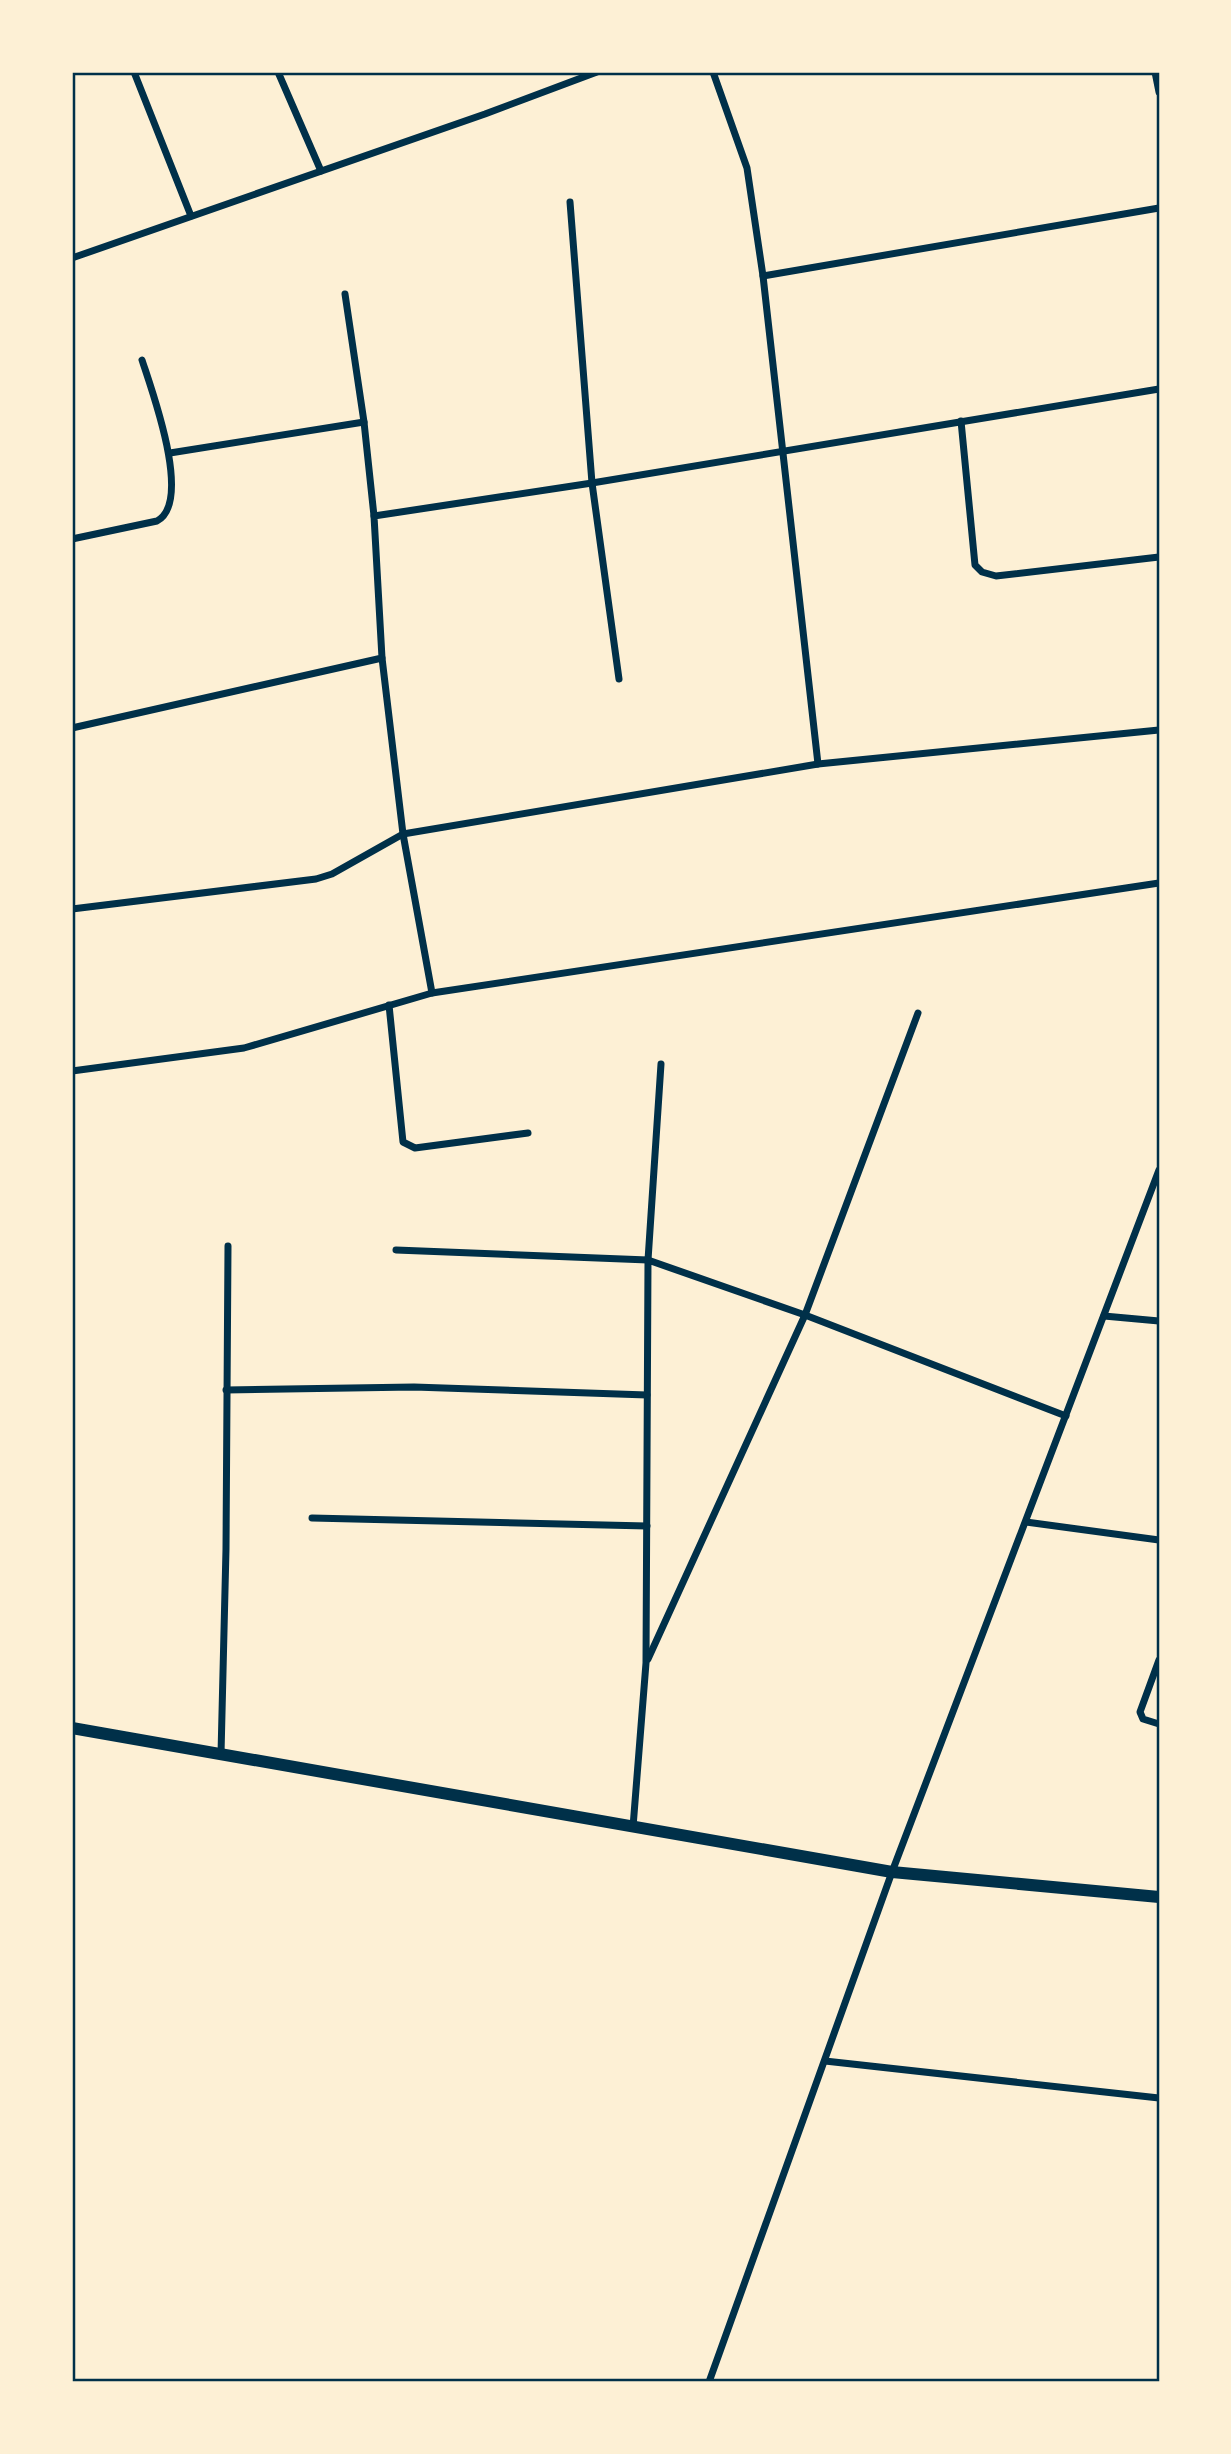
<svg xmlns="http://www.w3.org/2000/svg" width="1231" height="2454" viewBox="0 0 1231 2454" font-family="'Sofia Sans Condensed',sans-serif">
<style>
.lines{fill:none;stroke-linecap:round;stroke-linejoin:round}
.minor{stroke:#003049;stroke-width:7}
.tertiary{stroke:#003049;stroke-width:12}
.neatline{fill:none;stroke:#003049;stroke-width:2.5}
</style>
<rect width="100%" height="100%" fill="#fdf0d5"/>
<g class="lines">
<g class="minor">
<path d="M 134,72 L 191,216"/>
<path d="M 278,72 L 321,171"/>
<path d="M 713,72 L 747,168 L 763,276 L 818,764"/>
<path d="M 1155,72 L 1159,92"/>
<path d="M 570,202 L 592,483 L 619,679"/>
<path d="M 72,258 L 485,114 L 597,72"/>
<path d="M 763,276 L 1159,208"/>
<path d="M 345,294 L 364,422 L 374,516"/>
<path d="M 961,421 L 975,565 L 982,572 L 996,576 L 1159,557"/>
<path d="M 170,453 L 364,422"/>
<path d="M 72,539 L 157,521 C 193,502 152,391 142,360"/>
<path d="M 382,658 L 403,834 L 432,993"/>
<path d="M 72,728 L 382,658 L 374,516 L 592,483 L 1159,389"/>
<path d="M 72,909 L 316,879 L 332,874 L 403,834 L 818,764 L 1159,730"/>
<path d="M 389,1005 L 403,1142 L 415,1148 L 528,1133"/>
<path d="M 72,1071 L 244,1048 L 432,993 L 1159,883"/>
<path d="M 396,1250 L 648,1260 L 661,1064"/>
<path d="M 1104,1316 L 1159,1321"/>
<path d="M 226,1390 L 414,1387 L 647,1395"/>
<path d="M 312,1518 L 647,1526"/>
<path d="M 1026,1522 L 1159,1540"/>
<path d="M 648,1659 L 805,1315 L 918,1013"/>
<path d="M 1159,1660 L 1140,1712 L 1143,1719 L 1159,1724"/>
<path d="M 221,1754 L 226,1549 L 228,1246"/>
<path d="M 633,1827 L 646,1663 L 648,1260 L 805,1315 L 1066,1416"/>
<path d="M 825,2061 L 1159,2098"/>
<path d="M 709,2382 L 892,1872 L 1159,1170"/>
</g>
<path class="tertiary" d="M 72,1728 L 892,1872 L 1159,1897"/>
</g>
<rect width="1231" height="2454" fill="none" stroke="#fdf0d5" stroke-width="147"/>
<rect x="74" y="74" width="1084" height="2306" class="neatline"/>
</svg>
